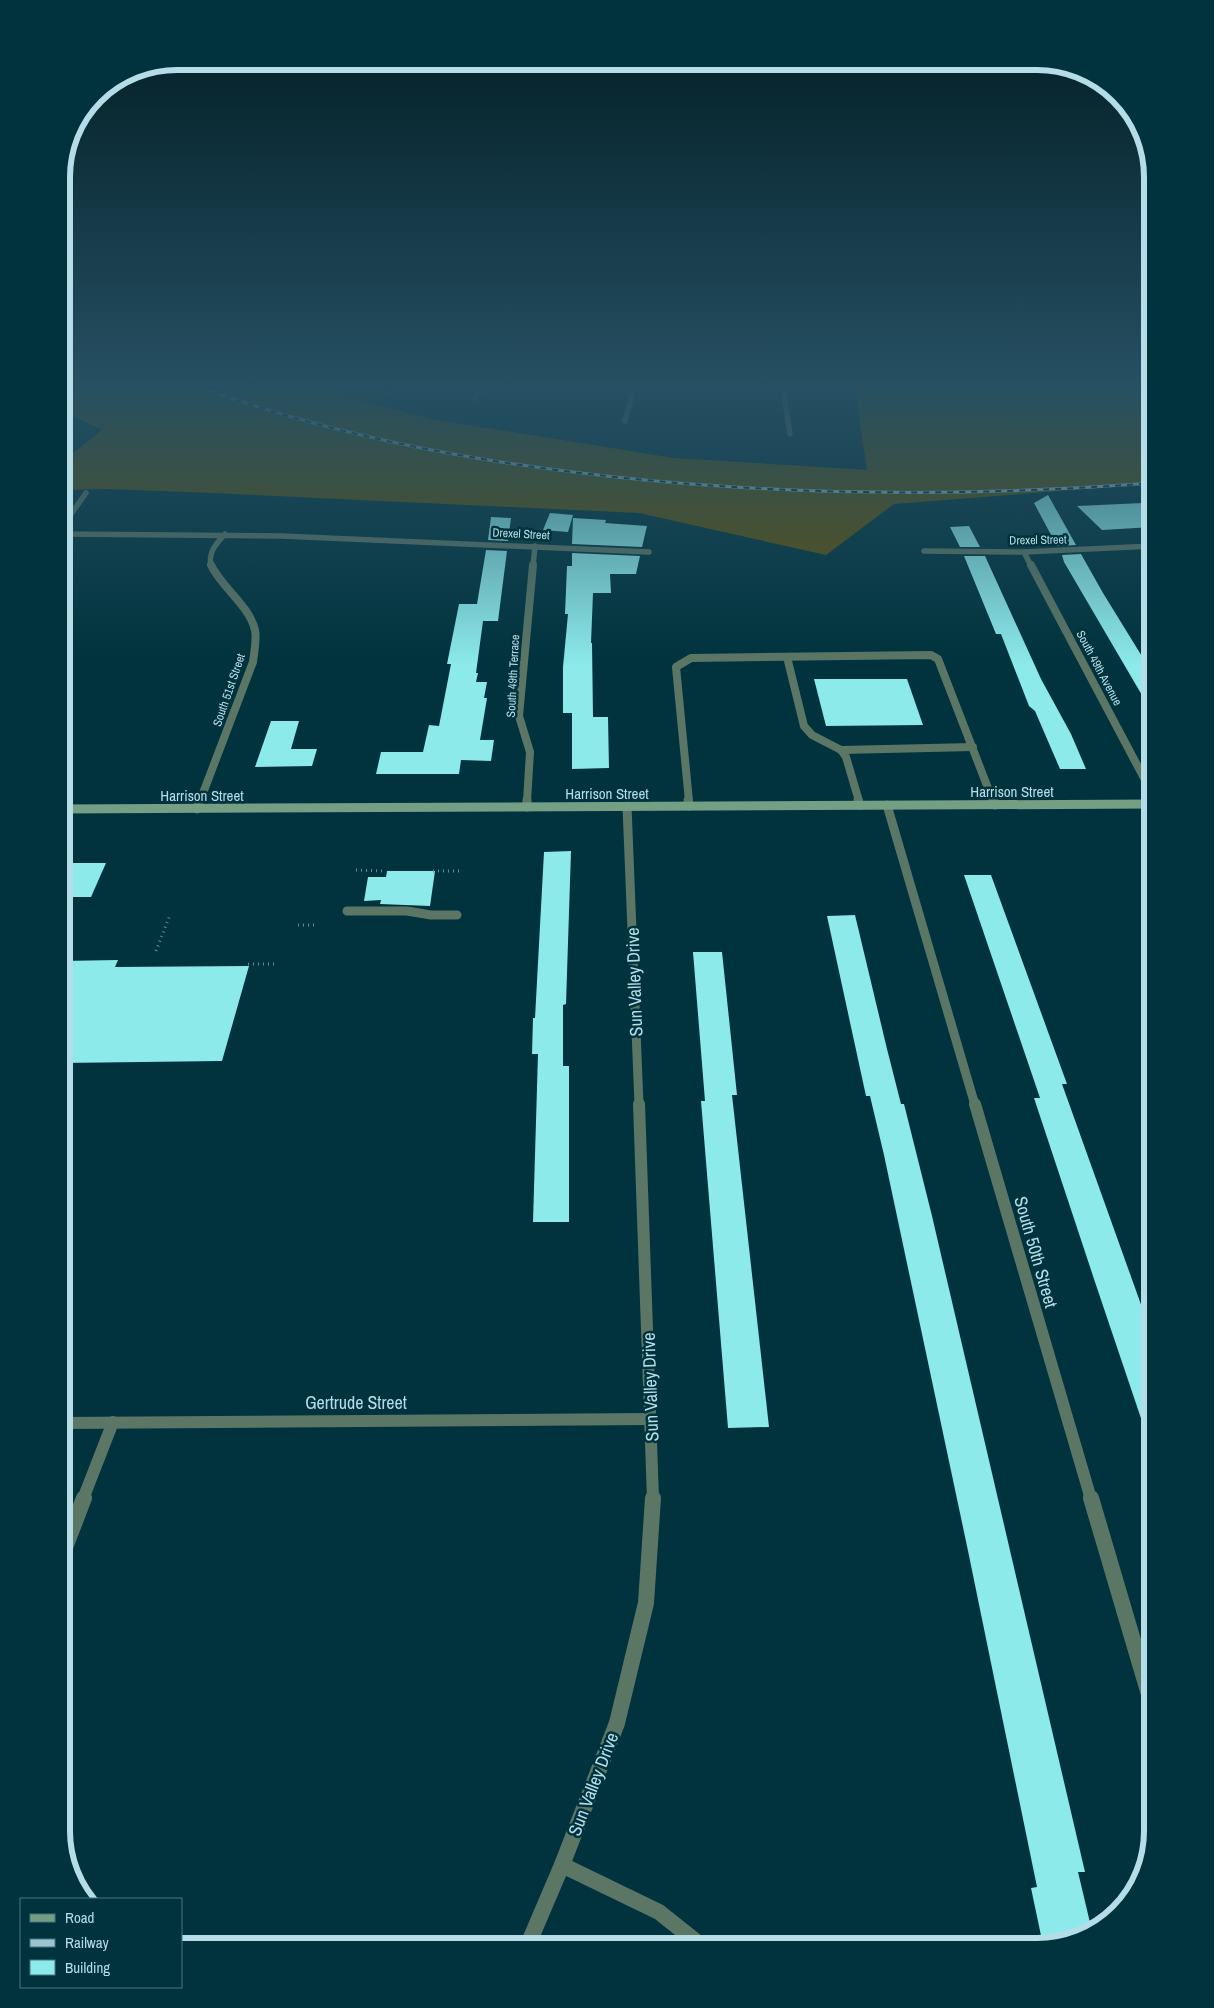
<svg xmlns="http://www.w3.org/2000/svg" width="1214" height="2008" viewBox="0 0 1214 2008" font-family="'Archivo Narrow',sans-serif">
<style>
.green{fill:#423913}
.forest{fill:#61520b}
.building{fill:#8ceaeb}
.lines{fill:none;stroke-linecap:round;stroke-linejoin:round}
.path{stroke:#5e8c97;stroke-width:3;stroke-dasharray:1 4;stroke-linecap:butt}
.lane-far1{stroke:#5c7665;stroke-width:8}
.lane{stroke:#5c7665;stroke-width:9}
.street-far4{stroke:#5c7665;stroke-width:5.5}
.street-far3{stroke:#5c7665;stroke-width:8}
.street-far2{stroke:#5c7665;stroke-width:9}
.street-far1{stroke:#5c7665;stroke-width:12}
.street{stroke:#5c7665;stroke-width:16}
.secondary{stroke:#759f85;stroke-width:9}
.rail-casing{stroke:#9bc4cf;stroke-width:3}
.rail{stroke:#00333e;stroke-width:2;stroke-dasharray:6;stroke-linecap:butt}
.labels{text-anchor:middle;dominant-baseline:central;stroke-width:5;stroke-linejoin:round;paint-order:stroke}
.far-street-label{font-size:12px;fill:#b5dde8;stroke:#00333e}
.street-label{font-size:15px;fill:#b5dde8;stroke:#00333e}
.near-street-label{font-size:18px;fill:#b5dde8;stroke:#00333e}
.rim{fill:none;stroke:#b5dde8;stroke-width:6}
</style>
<rect width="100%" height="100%" fill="#00333e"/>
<path class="green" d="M 275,384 L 401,384 L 366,409 Z"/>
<path class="forest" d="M 61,384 L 294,384 L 431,419 L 674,458 L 867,470 L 854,384 L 1153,384 L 1153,482 L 1122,486 L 894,504 L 826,555 L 639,513 L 214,493 L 108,489 L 61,490 L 61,463 L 102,430 L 61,410 Z"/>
<g class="building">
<path d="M 1048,495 L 1076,545 L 1057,546 L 1034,503 Z"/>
<path d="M 1143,503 L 1153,514 L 1153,527 L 1102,530 L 1077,506 Z"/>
<path d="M 550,513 L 573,515 L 568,532 L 543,530 Z"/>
<path d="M 491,517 L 511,518 L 508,541 L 488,540 Z"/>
<path d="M 573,518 L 606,520 L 605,523 L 647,526 L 642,547 L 572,544 Z"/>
<path d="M 969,526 L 980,547 L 960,547 L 950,527 Z"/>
<path d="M 486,550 L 507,551 L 498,621 L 483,621 L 476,673 L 478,673 L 476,682 L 487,682 L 484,698 L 487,698 L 480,740 L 494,740 L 491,761 L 461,760 L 459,774 L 376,774 L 381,752 L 423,752 L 429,725 L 439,726 L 451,664 L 447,664 L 459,604 L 477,604 Z"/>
<path d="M 572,553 L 640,556 L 636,574 L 610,574 L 611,593 L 593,593 L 591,643 L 592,643 L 593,717 L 608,717 L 609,768 L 572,769 L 572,713 L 563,713 L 563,667 L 568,614 L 565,614 L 567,566 L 572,566 Z"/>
<path d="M 1081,554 L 1103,593 L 1143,658 L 1153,658 L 1153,714 L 1064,562 L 1062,555 Z"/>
<path d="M 964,556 L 985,556 L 1041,679 L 1071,734 L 1086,769 L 1060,769 L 1035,711 L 1029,706 L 1001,634 L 996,634 Z"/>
<path d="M 814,679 L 907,679 L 923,725 L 826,726 Z"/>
<path d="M 271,721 L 299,721 L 291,749 L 317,749 L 312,766 L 255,767 Z"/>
<path d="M 571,851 L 566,1004 L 563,1005 L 563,1066 L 569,1066 L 569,1222 L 533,1222 L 538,1054 L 532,1054 L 533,1018 L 535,1018 L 544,852 Z"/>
<path d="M 61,863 L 106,863 L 91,897 L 61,897 Z"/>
<path d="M 387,871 L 435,871 L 430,906 L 380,904 L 381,900 L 364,901 L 368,877 L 386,877 Z"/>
<path d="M 964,875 L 991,875 L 1067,1084 L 1062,1084 L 1153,1338 L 1153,1441 L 1149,1442 L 1096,1285 L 1034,1098 L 1040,1098 Z"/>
<path d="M 855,915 L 887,1049 L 901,1104 L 904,1104 L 932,1216 L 1085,1872 L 1078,1872 L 1092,1931 L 1088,1935 L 1043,1945 L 1031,1888 L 1037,1887 L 967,1546 L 884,1155 L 870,1096 L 866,1096 L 827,916 Z"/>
<path d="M 693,952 L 722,952 L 737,1095 L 732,1095 L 769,1427 L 728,1428 L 701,1101 L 705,1101 Z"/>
<path d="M 118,960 L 115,967 L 249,966 L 222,1061 L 61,1063 L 61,961 Z"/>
</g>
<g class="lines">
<g class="path">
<path d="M 356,870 L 382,871"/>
<path d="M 433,871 L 461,871"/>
<path d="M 298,925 L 316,925"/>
<path d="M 156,951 L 170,915"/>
<path d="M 248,964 L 275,964"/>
</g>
<g class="lane-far1">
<path d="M 787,657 L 804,726 L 812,735 L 841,750 L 846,757 L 859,801"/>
<path d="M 841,750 L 973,747"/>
<path d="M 689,801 L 676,667 L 691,658 L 931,655 L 938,659 L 993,801"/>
</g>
<g class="lane">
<path d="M 688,800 L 689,806"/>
<path d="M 858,800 L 860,805"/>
<path d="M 993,800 L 995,805"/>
<path d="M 347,911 L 407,911 L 431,915 L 457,915"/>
</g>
<g class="street-far4">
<path d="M 787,384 L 784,395 L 790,434"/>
<path d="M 475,399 L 483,384"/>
<path d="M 625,421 L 635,384"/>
<path d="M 61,528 L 86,493"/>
<path d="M 61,534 L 282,536 L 649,552"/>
<path d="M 924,551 L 1024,552 L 1153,546"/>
<path d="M 1024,552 L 1031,566"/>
<path d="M 211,566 C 208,552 216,544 225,534"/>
<path d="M 533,566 L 535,546"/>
</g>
<g class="street-far3">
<path d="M 1031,565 L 1153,795"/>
<path d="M 200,801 L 253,662 C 254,652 257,641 255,630 C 249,605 222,588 211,565"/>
<path d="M 527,801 L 530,752 L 519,716 L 533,565"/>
</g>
<g class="street-far2">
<path d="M 887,805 L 975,1105"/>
<path d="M 627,806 L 639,1105"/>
<path d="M 527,807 L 527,800"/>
<path d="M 197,809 L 200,800"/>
</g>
<g class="street-far1">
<path d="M 639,1104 L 653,1499"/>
<path d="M 975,1104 L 1091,1499"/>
<path d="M 61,1423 L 651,1419"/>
<path d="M 83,1499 L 113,1422"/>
</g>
<g class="street">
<path d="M 1091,1498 L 1153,1708"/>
<path d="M 61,1558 L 84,1498"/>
<path d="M 562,1865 L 659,1912 L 703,1947"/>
<path d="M 527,1947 L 562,1865 L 617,1723 L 646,1603 L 653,1498"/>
</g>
<path class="secondary" d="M 61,809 L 1153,804"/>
<g class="rail-casing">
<path id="rail" d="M 191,384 C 325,434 464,460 606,476 C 788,496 970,497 1153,483"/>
</g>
<use href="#rail" class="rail"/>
</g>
<linearGradient id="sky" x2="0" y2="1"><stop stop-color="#001c22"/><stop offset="0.58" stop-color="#265063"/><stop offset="1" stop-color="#265063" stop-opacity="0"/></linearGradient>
<rect width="1214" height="665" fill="url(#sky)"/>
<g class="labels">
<g class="far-street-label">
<text transform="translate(521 534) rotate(3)">Drexel Street</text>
<text transform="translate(1038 540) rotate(-1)">Drexel Street</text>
<text transform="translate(1099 668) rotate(62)">South 49th Avenue</text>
<text transform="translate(513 676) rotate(-87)">South 49th Terrace</text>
<text transform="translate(229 690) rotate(-71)">South 51st Street</text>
</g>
<g class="street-label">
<text x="1012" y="791">Harrison Street</text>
<text x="607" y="793">Harrison Street</text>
<text x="202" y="795">Harrison Street</text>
</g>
<g class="near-street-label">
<text transform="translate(634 982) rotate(-92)">Sun Valley Drive</text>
<text transform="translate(1036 1252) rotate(74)">South 50th Street</text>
<text transform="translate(650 1387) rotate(-92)">Sun Valley Drive</text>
<text x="356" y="1402">Gertrude Street</text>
<text transform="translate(593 1784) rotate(-69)">Sun Valley Drive</text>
</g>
</g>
<path d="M0 0H1214V2008H0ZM177 70H1037A107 107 0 0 1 1144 177V1831A107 107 0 0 1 1037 1938H177A107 107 0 0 1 70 1831V177A107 107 0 0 1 177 70Z" fill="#00333e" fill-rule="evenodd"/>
<path class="rim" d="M177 70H1037A107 107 0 0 1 1144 177V1831A107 107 0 0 1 1037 1938H177A107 107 0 0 1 70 1831V177A107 107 0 0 1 177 70Z"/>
<rect x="20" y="1898" width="162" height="90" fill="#00333e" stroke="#487782"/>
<rect x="30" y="1914" width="25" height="8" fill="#759f85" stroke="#487782"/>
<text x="65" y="1923" font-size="15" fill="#b5dde8">Road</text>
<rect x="30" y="1939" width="25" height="8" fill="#9bc4cf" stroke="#487782"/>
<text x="65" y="1948" font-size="15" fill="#b5dde8">Railway</text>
<rect x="30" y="1960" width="25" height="15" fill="#8ceaeb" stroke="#487782"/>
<text x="65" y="1973" font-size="15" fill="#b5dde8">Building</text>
</svg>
